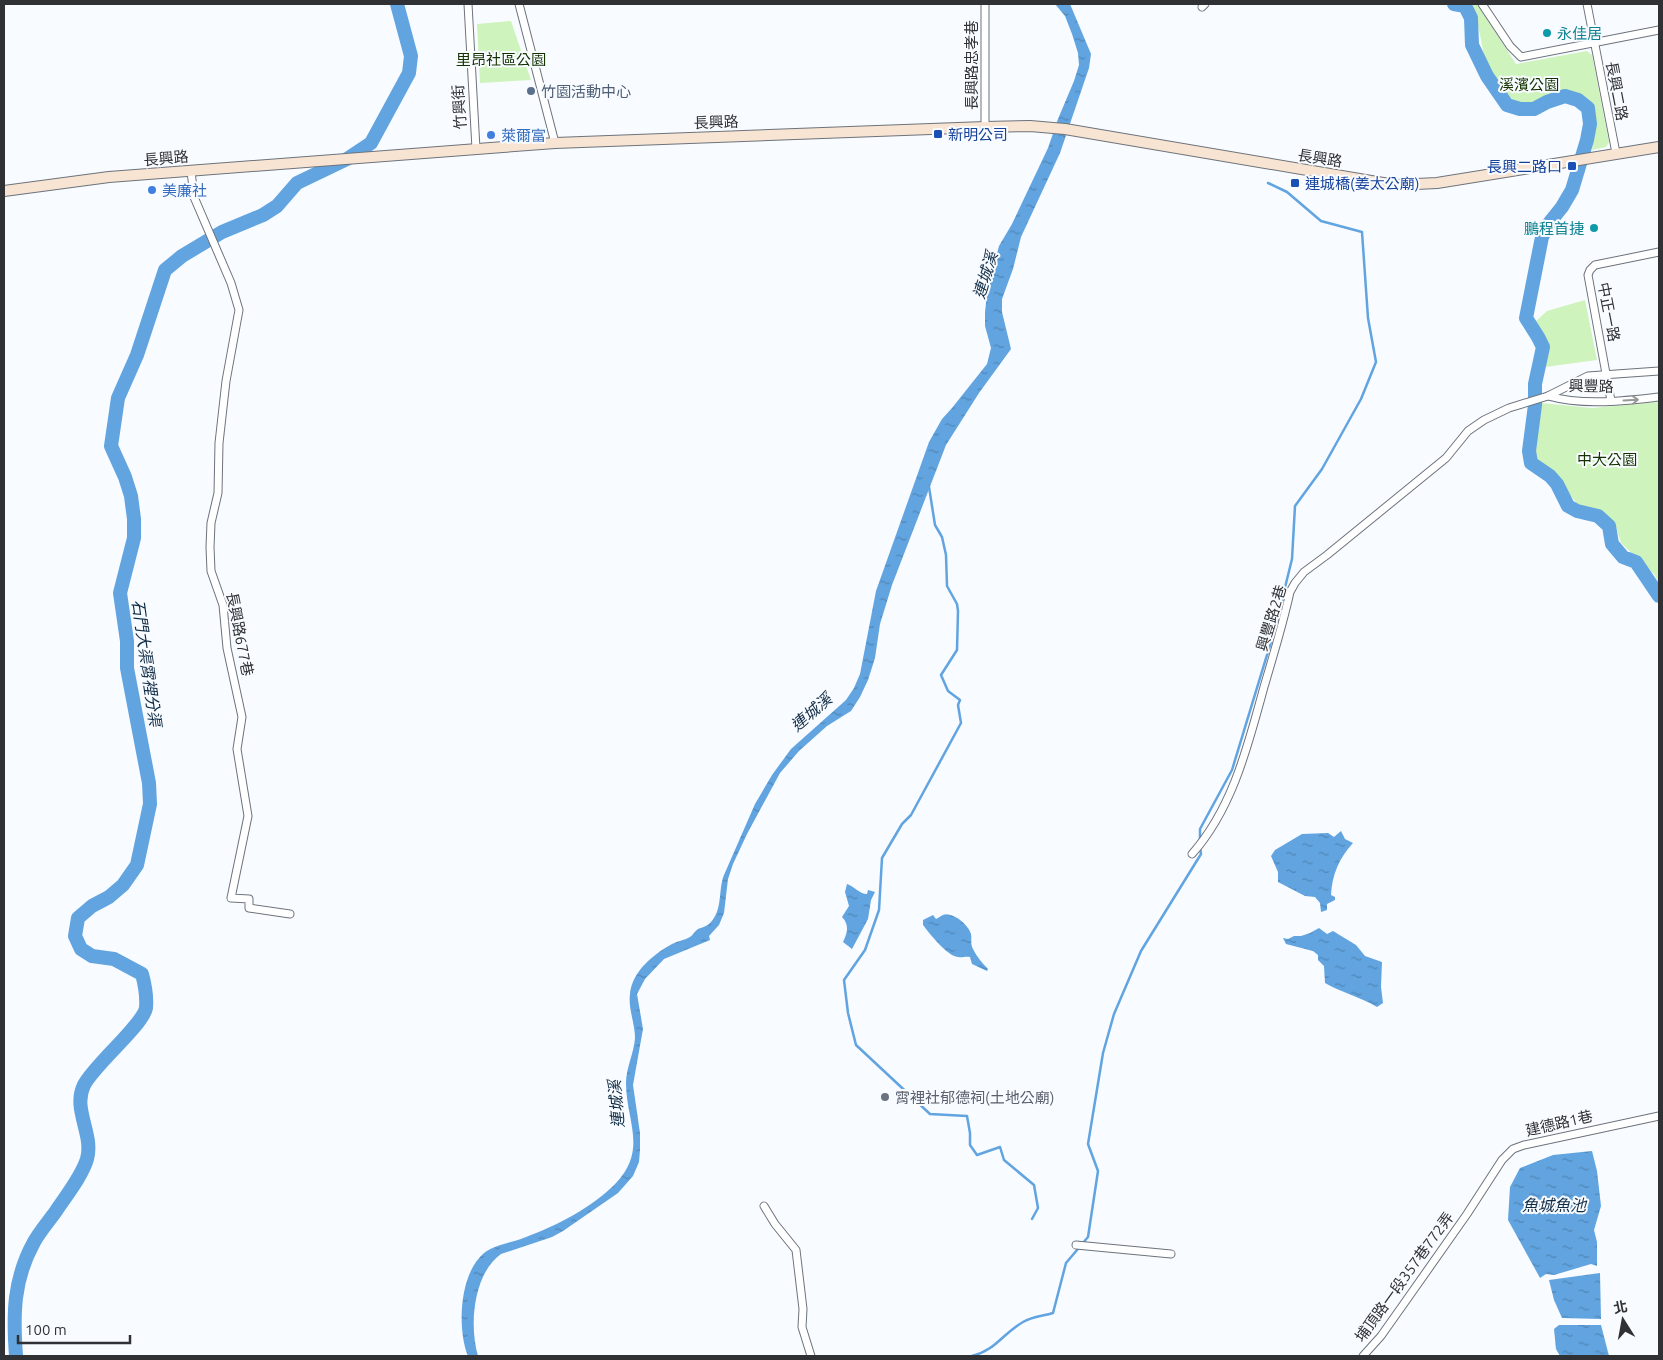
<svg xmlns="http://www.w3.org/2000/svg" width="1663" height="1360" viewBox="0 0 1663 1360" font-family="Ubuntu,'Noto Sans TC',sans-serif">
<style>
.park{fill:#cff3bc}
.water{fill:url(#water-ripples)}
.lines{fill:none;stroke-linecap:round;stroke-linejoin:round}
.stream{stroke:#61a4e0;stroke-width:2.5}
.river{stroke:#61a4e0;stroke-width:14}
.minor-casing{stroke:#6d737c;stroke-width:9}
.secondary-casing{stroke:#6d737c;stroke-width:12}
.minor{stroke:#fff;stroke-width:7}
.secondary{stroke:#f7e4d2;stroke-width:10}
.oneway{stroke:#97989a}
.culture-dot{fill:#0f9aa8;stroke:#f8fbff;stroke-width:2}
.service-dot{fill:#5c6f8a;stroke:#f8fbff;stroke-width:2}
.transit-dot{fill:#1a4fb4;stroke:#f8fbff;stroke-width:2}
.shop-dot{fill:#3f7fe0;stroke:#f8fbff;stroke-width:2}
.worship-dot{fill:#6b7280;stroke:#f8fbff;stroke-width:2}
.labels{text-anchor:middle;dominant-baseline:central;stroke-width:4;stroke-linejoin:round;paint-order:stroke}
.culture-label{font-size:15px;fill:#0d838f;stroke:#f8fbff;text-anchor:start}
.park-label{font-size:15px;fill:#153300;stroke:#f8fbff}
.street-label{font-size:15px;fill:#2f3135;stroke:#f8fbff}
.service-label{font-size:15px;fill:#4e5e75;stroke:#f8fbff;text-anchor:start}
.transit-label{font-size:15px;fill:#164399;stroke:#f8fbff;text-anchor:start}
.shop-label{font-size:15px;fill:#366cbe;stroke:#f8fbff;text-anchor:start}
.worship-label{font-size:15px;fill:#5b616d;stroke:#f8fbff;text-anchor:start}
.water-label{font-size:16px;font-style:italic;fill:#112d46;stroke:#f8fbff}
</style>
<defs>
<pattern id="water-ripples" width="26" height="14" patternUnits="userSpaceOnUse" patternTransform="scale(1.25)"><rect width="26" height="14" fill="#61a4e0"/><path d="M2 4q2-2 4 0t4 0M15 11q2-2 4 0t4 0" fill="none" stroke="#5086b6"/></pattern>
</defs>
<rect width="100%" height="100%" fill="#f8fbff"/>
<g class="park">
<path d="M 1468,4 L 1477,4 L 1516,64 L 1587,51 L 1592,55 L 1609,142 L 1606,147 L 1592,150 C 1594,135 1599,114 1590,101 C 1587,97 1580,96 1576,95 C 1570,93 1563,92 1557,94 C 1539,99 1531,115 1512,99 C 1501,91 1490,75 1486,62 C 1481,48 1479,12 1468,4 Z"/>
<path d="M 511,21 L 531,80 L 480,83 L 477,24 Z"/>
<path d="M 1585,300 L 1597,360 L 1545,367 L 1548,348 L 1535,322 L 1547,311 Z"/>
<path d="M 1659,402 L 1659,584 L 1655,575 L 1621,543 L 1616,527 L 1596,512 L 1579,506 L 1549,469 L 1533,459 L 1541,403 L 1592,408 Z"/>
</g>
<g class="water">
<path d="M 1055,4 L 1070,4 L 1091,54 L 1089,68 L 1060,153 L 1021,237 L 1013,269 L 1002,299 L 1002,312 L 1011,349 L 979,393 L 946,445 L 892,585 L 880,624 L 875,658 L 868,680 L 860,697 L 851,711 L 827,726 L 799,751 L 780,773 L 747,834 L 733,864 L 728,879 L 724,913 L 719,925 L 709,936 L 710,940 L 664,959 L 645,979 L 637,994 L 643,1029 L 633,1085 L 640,1133 L 640,1150 L 639,1162 L 633,1176 L 618,1193 L 563,1231 L 552,1237 L 501,1254 C 473,1274 469,1326 478,1356 L 468,1356 C 457,1329 459,1274 484,1253 C 496,1244 512,1243 526,1237 C 556,1226 593,1207 616,1183 C 648,1149 626,1121 626,1083 C 626,1068 634,1053 635,1038 C 635,1023 628,1009 630,994 C 632,971 654,954 672,944 C 678,941 685,940 690,937 C 693,935 695,931 698,929 C 703,927 708,926 711,922 C 723,909 718,890 724,875 L 755,804 L 772,775 L 791,749 L 846,700 L 854,688 L 860,674 L 876,591 L 929,442 L 942,419 L 952,408 L 987,364 L 991,348 L 985,326 L 985,312 L 990,268 L 994,265 L 999,246 L 1012,224 L 1048,148 L 1058,119 L 1074,81 L 1079,65 L 1078,53 L 1072,34 L 1065,16 Z"/>
<path d="M 1341,831 L 1345,839 L 1353,843 C 1339,858 1332,875 1331,895 L 1335,897 L 1335,900 L 1327,904 L 1327,910 L 1321,912 L 1320,903 L 1315,897 L 1305,896 L 1278,882 L 1278,872 L 1271,856 L 1275,850 L 1302,834 L 1328,833 L 1334,837 Z"/>
<path d="M 847,884 C 854,886 859,894 867,894 L 868,890 L 875,892 L 871,900 L 868,919 L 852,949 L 843,942 C 847,934 850,925 842,917 L 849,906 L 845,892 Z"/>
<path d="M 933,915 L 936,919 C 939,918 940,916 943,915 C 953,912 968,924 971,934 C 972,940 970,943 973,949 C 977,957 982,963 988,969 L 987,971 L 972,964 L 970,957 C 965,956 962,958 958,957 C 947,956 930,934 923,925 L 923,920 Z"/>
<path d="M 1319,928 L 1327,934 L 1333,931 L 1356,945 L 1365,956 L 1382,962 L 1381,987 L 1383,1003 L 1377,1007 C 1361,997 1342,993 1325,983 L 1324,966 L 1318,960 L 1318,955 L 1313,951 L 1286,944 L 1283,938 L 1288,939 L 1294,936 L 1301,936 L 1310,933 Z"/>
<path d="M 1592,1151 L 1597,1171 L 1601,1206 L 1594,1230 L 1597,1242 L 1597,1266 L 1591,1264 L 1554,1275 L 1546,1274 L 1540,1278 L 1508,1220 L 1510,1187 L 1520,1168 L 1553,1155 Z"/>
<path d="M 1600,1273 L 1601,1319 L 1562,1318 L 1554,1300 L 1549,1280 Z"/>
<path d="M 1559,1325 L 1601,1325 L 1609,1356 L 1560,1356 L 1556,1349 L 1554,1329 Z"/>
</g>
<g class="lines">
<g class="stream">
<path d="M 929,487 L 935,525 L 942,537 L 946,555 L 947,586 L 957,604 L 958,611 L 957,650 L 941,675 L 948,691 L 960,700 L 958,705 L 961,723 L 911,815 L 902,824 L 882,858 L 879,910 L 865,950 L 844,980 L 848,1013 L 856,1045 L 930,1114 L 967,1116 L 970,1133 L 970,1145 L 977,1155 L 1000,1147 L 1004,1160 L 1034,1185 L 1038,1208 L 1032,1219"/>
<path d="M 1200,841 L 1200,829 L 1232,770 L 1274,632 L 1292,559 L 1295,506 L 1322,469 L 1361,399 L 1376,362 L 1368,318 L 1362,232 L 1321,221 L 1287,192 L 1268,183"/>
<path d="M 972,1356 C 996,1350 1002,1334 1023,1322 C 1031,1317 1043,1316 1053,1313 L 1066,1263 L 1088,1237 L 1098,1171 L 1088,1144 L 1103,1053 L 1114,1014 L 1141,951 L 1201,854 L 1200,847"/>
</g>
<g class="river">
<path d="M 1454,4 L 1465,6 L 1471,18 L 1472,45 L 1487,76 L 1507,105 L 1520,109 L 1534,109 L 1547,102 L 1565,96 L 1578,100 L 1588,108 L 1590,124 L 1587,140 L 1572,190 L 1562,207 L 1550,222 L 1542,237 L 1526,318 L 1538,337 L 1543,347 L 1535,384 L 1535,405 L 1529,451 L 1531,463 L 1550,476 L 1557,484 L 1568,506 L 1577,511 L 1598,516 L 1609,526 L 1612,544 L 1623,557 L 1636,562 L 1659,596"/>
<path d="M 16,1356 C 13,1315 13,1280 34,1242 C 40,1231 49,1221 56,1211 C 66,1196 82,1176 87,1159 C 94,1134 72,1109 84,1085 C 95,1064 143,1025 146,1008 C 147,996 145,985 142,974 L 114,959 L 92,956 L 81,949 L 75,936 L 78,918 L 92,906 L 109,897 L 123,885 L 137,865 L 150,804 L 149,783 L 127,668 L 127,641 L 120,593 L 134,538 L 134,519 L 131,496 L 125,477 L 111,446 L 118,398 L 137,355 L 165,270 L 182,256 L 222,232 L 263,215 L 277,206 L 297,183 L 347,159 L 371,143 L 409,73 L 411,56 L 397,4"/>
</g>
<g class="minor-casing">
<g id="minor">
<path d="M 468,4 L 476,149"/>
<path d="M 519,4 L 555,143"/>
<path d="M 1482,4 L 1510,46 L 1521,57 L 1659,30"/>
<path d="M 1587,4 L 1616,153"/>
<path d="M 1202,7 L 1205,4"/>
<path d="M 985,127 L 985,4"/>
<path d="M 191,171 L 194,197 L 231,283 L 239,310 L 226,381 L 219,443 L 218,493 L 211,523 L 210,547 L 211,571 L 223,605 L 227,648 L 242,717 L 237,749 L 248,816 L 231,898 L 249,899 L 249,908 L 290,914"/>
<path d="M 1548,396 C 1584,406 1622,401 1659,397"/>
<path d="M 1611,401 L 1588,275 L 1590,270 L 1595,265 L 1659,252"/>
<path d="M 1192,854 C 1233,808 1248,745 1264,687 C 1273,656 1283,624 1290,592 L 1295,583 L 1304,572 L 1327,555 L 1446,458 L 1468,431 L 1484,420 L 1509,408 L 1548,396 L 1588,376 L 1659,371"/>
<path d="M 764,1206 L 775,1224 L 796,1250 L 803,1309 L 802,1327 L 811,1356"/>
<path d="M 1076,1245 L 1171,1254"/>
<path d="M 1363,1356 L 1381,1336 L 1410,1295 L 1467,1214 L 1502,1160 L 1513,1149 L 1524,1145 L 1659,1116"/>
</g>
</g>
<g class="secondary-casing">
<path id="secondary" d="M 4,191 L 109,177 L 555,143 L 985,127 L 1030,126 L 1065,129 L 1395,185 L 1437,183 L 1659,147"/>
</g>
<use href="#minor" class="minor"/>
<use href="#secondary" class="secondary"/>
</g>
<defs><path id="oneway-shaft" d="M-6 0H5M1.5-3L5.5 0L1.5 3" fill="none" stroke-width="1.6" stroke-linecap="round" stroke-linejoin="round" transform="scale(1.25)"/></defs>
<use class="oneway" href="#oneway-shaft" transform="translate(1631 400) rotate(-3)"/>
<g class="culture-dot">
<circle cx="1547" cy="33" r="5"/>
<circle cx="1594" cy="228" r="5"/>
</g>
<circle class="service-dot" cx="531" cy="91" r="5"/>
<g class="transit-dot">
<rect x="933" y="129" width="10" height="10" rx="2.5"/>
<rect x="1567" y="161" width="10" height="10" rx="2.5"/>
<rect x="1290" y="178" width="10" height="10" rx="2.5"/>
</g>
<g class="shop-dot">
<circle cx="491" cy="135" r="5"/>
<circle cx="152" cy="190" r="5"/>
</g>
<circle class="worship-dot" cx="885" cy="1097" r="5"/>
<g class="labels">
<g class="culture-label">
<text x="1557" y="33">永佳居</text>
<text x="1584" y="228" text-anchor="end">鵬程首捷</text>
</g>
<g class="park-label">
<text x="501" y="59">里昂社區公園</text>
<text x="1529" y="84">溪濱公園</text>
<text x="1607" y="459">中大公園</text>
</g>
<g class="street-label">
<text transform="translate(971 65) rotate(-90)">長興路忠孝巷</text>
<text transform="translate(1617 91) rotate(79)">長興二路</text>
<text transform="translate(459 107) rotate(-94)">竹興街</text>
<text transform="translate(716 122) rotate(-2)">長興路</text>
<text transform="translate(166 158) rotate(-5)">長興路</text>
<text transform="translate(1320 158) rotate(9)">長興路</text>
<text transform="translate(1609 312) rotate(79)">中正一路</text>
<text transform="translate(1591 386) rotate(1)">興豐路</text>
<text transform="translate(1271 618) rotate(-73)">興豐路2巷</text>
<text transform="translate(240 634) rotate(79)">長興路677巷</text>
<text transform="translate(1559 1123) rotate(-13)">建德路1巷</text>
<text transform="translate(1404 1277) rotate(-54)">埔頂路一段357巷772弄</text>
</g>
<g class="service-label">
<text x="541" y="91">竹園活動中心</text>
</g>
<g class="transit-label">
<text x="948" y="134">新明公司</text>
<text x="1562" y="166" text-anchor="end">長興二路口</text>
<text x="1305" y="183">連城橋(姜太公廟)</text>
</g>
<g class="shop-label">
<text x="501" y="135">萊爾富</text>
<text x="162" y="190">美廉社</text>
</g>
<g class="worship-label">
<text x="895" y="1097">霄裡社郁德祠(土地公廟)</text>
</g>
<g class="water-label">
<text transform="translate(985 275) rotate(-73)">連城溪</text>
<text transform="translate(147 663) rotate(82)">石門大渠霄裡分渠</text>
<text transform="translate(811 712) rotate(-41)">連城溪</text>
<text transform="translate(616 1104) rotate(-95)">連城溪</text>
<text x="1554" y="1205">魚城魚池</text>
</g>
</g>
<rect width="1663" height="1360" fill="none" stroke="#2f3135" stroke-width="10"/>
<g transform="translate(1623 1320) rotate(349)" stroke="#f8fbff" stroke-width="4" paint-order="stroke">
<path d="M0-4L9 19L0 12L-9 19Z" fill="#2f3135"/>
<text y="-8" font-size="14" font-weight="bold" text-anchor="middle" fill="#2f3135">北</text>
</g>
<path d="M18 1335v8h112v-8" fill="none" stroke="#2f3135" stroke-width="2.5"/>
<text x="25" y="1335" font-size="15" fill="#2f3135" stroke="#f8fbff" stroke-width="4" paint-order="stroke">100 m</text>
</svg>
